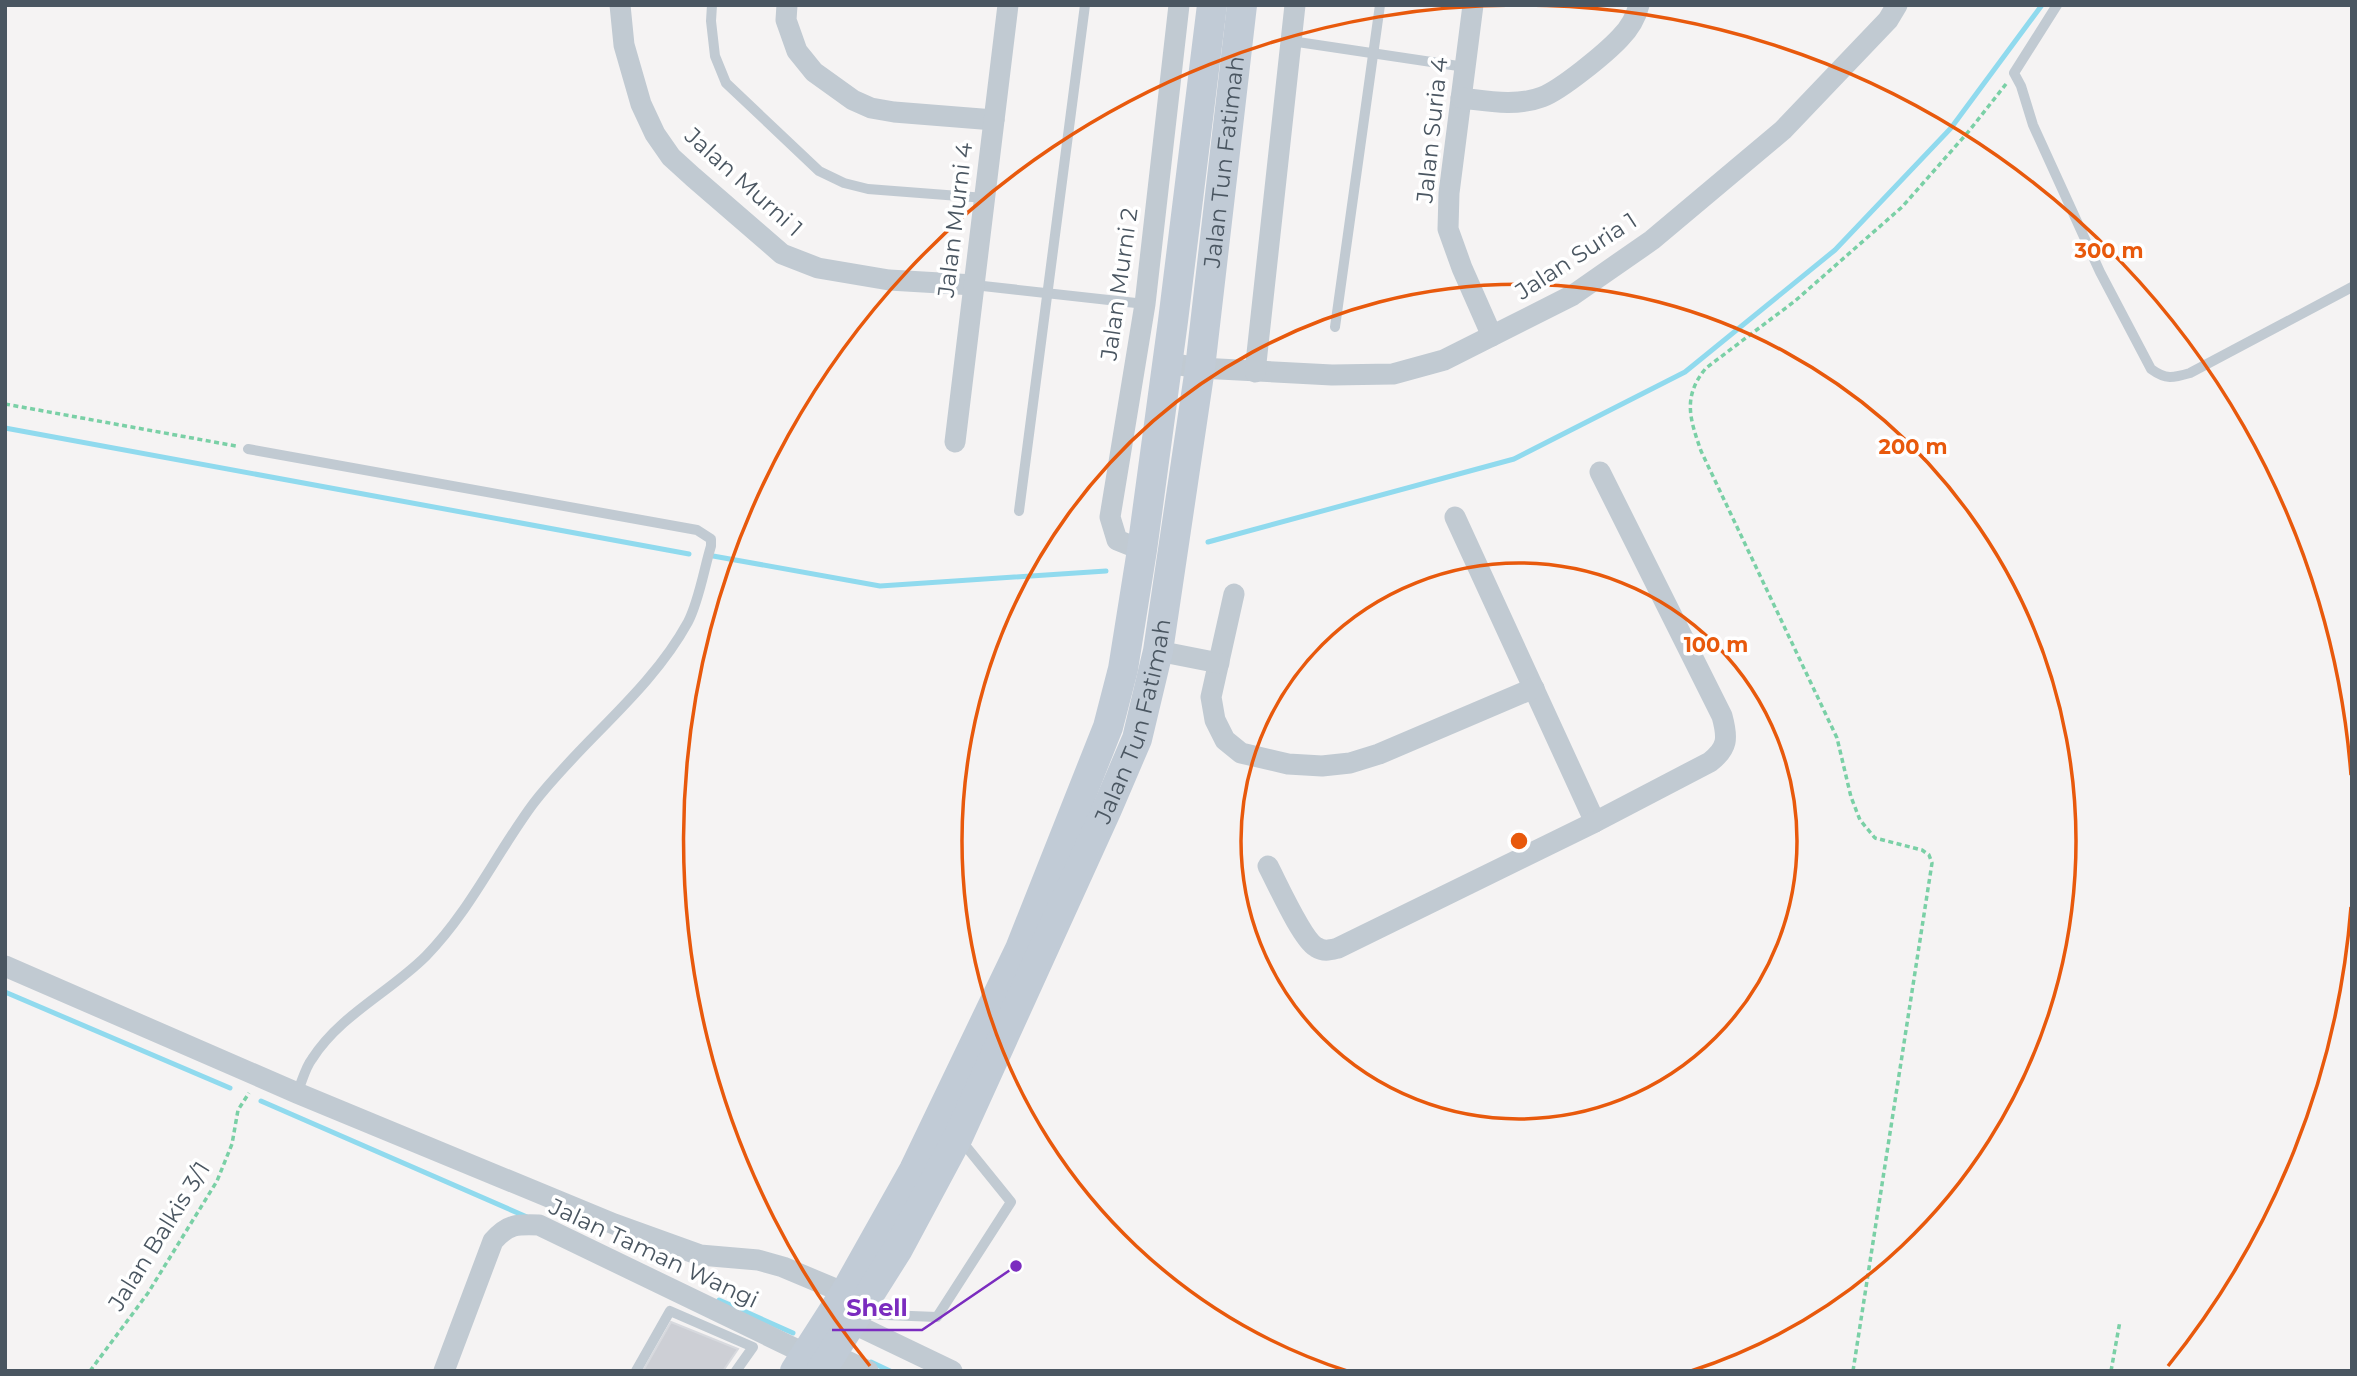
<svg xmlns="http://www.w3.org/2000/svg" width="2357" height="1376" viewBox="0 0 2357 1376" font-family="Montserrat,sans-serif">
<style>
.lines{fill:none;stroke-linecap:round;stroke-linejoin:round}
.stream{stroke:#90daee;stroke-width:5}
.building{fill:#cdcfd5;stroke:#d7d9de;stroke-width:2}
.path{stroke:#7ad0a6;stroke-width:3.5;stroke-dasharray:5 3.5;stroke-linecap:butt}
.service{stroke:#c1cad2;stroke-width:10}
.minor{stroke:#c1cad2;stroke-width:21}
.secondary{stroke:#c1cbd6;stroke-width:30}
.ring{fill:none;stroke:#e8590c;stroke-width:3.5}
.labels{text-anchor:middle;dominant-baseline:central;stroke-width:7;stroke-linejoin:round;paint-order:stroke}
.street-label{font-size:23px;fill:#4a5661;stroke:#fff}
.centre{fill:#e8590c;stroke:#fff;stroke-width:3.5}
.ring-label{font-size:21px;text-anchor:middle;font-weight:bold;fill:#e8590c;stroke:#fff;stroke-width:7;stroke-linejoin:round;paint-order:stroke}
.leader{fill:none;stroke:#7b2cbf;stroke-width:2.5}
.callout-dot{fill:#7b2cbf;stroke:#fff;stroke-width:2.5}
.callout-label{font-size:24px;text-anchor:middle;font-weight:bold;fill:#7b2cbf;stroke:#fff;stroke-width:7;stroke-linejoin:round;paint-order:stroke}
</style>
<rect width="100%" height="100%" fill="#f5f3f3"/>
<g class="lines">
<g class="stream">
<path d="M 5,428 L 689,554"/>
<path d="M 1208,542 L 1514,459 L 1685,372 L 1835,250 L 1951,128 L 2042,5"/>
<path d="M 713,556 L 880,586 L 1106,571"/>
<path d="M 5,992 L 230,1088"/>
<path d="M 261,1101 L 527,1217"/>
<path d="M 719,1300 L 793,1333"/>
<path d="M 871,1362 L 890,1371"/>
</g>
</g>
<path class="building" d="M 671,1322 L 738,1349 L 723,1371 L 643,1371 Z"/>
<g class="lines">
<g class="path">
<path d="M 5,404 L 236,446"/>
<path d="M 90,1371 L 148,1293 L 217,1181 L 232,1144 L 238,1110 L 249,1093"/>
<path d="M 1853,1371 L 1932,863 L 1929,855 L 1922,850 L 1875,838 L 1860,820 L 1851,797 L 1837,738 L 1701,451 C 1690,419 1682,397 1706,368 L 1795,301 L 1902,207 L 1969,131 L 2006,84"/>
<path d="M 2111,1371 L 2120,1321"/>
</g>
<g class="service">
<path d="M 712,5 L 711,21 L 715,56 L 726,83 L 819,171 L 844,183 L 868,189 L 985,198"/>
<path d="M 2057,5 L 2014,73 L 2021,86 L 2033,125 L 2100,272 L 2151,369 C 2166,380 2173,378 2190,373 L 2352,287"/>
<path d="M 1291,41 L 1465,67"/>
<path d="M 974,285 L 1145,304"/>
<path d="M 1335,327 L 1380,5"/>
<path d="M 248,449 L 697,530 L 711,539 L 711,546 C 704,569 699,601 688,622 C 649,693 582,740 533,804 C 496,854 470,911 426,956 C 390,992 340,1015 312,1059 C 305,1068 302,1082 297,1093"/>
<path d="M 1019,511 L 1085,5"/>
<path d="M 860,1314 L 937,1317 L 1011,1202 L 960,1139"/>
<path d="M 636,1371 L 670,1311 L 753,1347 L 736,1371"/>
</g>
<g class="minor">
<path d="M 620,5 L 624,45 L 641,104 L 655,134 L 671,157 L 693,177 L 782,254 L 818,268 L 889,280 L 974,285"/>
<path d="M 787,5 L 786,20 L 797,51 L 814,72 L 853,100 L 871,108 L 894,112 L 994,120"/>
<path d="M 1473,5 L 1449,193 L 1448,229 L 1462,268 L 1492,336"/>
<path d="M 1461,98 C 1487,101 1516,107 1542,97 C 1561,90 1606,53 1620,38 C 1629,29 1636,17 1639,5"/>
<path d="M 1167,363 L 1200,368 L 1332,375 L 1393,374 L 1444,360 L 1573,295 L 1652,240 L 1783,130 L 1888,20 L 1897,5"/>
<path d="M 1255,372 L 1295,5"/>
<path d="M 955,442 L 1008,5"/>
<path d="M 1455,517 L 1595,822"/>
<path d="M 1142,550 L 1117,540 L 1110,517 L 1145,304 L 1179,5"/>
<path d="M 1234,594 L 1211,697 L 1215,720 L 1225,740 L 1241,753 L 1288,764 L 1322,766 L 1350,763 L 1379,754 L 1534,688"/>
<path d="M 1158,651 L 1219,663"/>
<path d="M 1268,866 C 1277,883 1302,939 1316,947 C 1324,952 1330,950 1338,948 L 1595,822 L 1710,762 C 1728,748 1728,738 1722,716 L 1600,472"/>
<path d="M 5,966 L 297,1093 L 614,1224 L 700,1255 L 758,1260 L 783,1267 L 845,1293"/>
<path d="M 852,1323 L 952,1371"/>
<path d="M 832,1354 L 868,1371"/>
<path d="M 444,1371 L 493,1241 C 508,1224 517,1224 539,1225 L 806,1354"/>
</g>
<g class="secondary">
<path d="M 795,1371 L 845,1293 L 914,1170 L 1020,949 L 1108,727 L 1123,669 L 1142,550 L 1173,321 L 1212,5"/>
<path id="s1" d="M 821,1371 L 898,1249 L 958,1137 L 1107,809 L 1137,739 L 1158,651 L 1200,368 L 1242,5"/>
</g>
</g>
<g class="ring">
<circle cx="1519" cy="841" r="278"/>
<path d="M1347 1371A557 557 0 1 1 1691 1371"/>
<path d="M2351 907A835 835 0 0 1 2168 1366M870 1366A835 835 0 1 1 2351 775"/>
</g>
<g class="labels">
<g class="street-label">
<text transform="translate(1432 130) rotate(-84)">Jalan Suria 4</text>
<text stroke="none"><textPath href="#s1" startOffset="1292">Jalan Tun Fatimah</textPath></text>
<text transform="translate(744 182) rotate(42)">Jalan Murni 1</text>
<text transform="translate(955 220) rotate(-83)">Jalan Murni 4</text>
<text transform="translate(1576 256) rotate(-33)">Jalan Suria 1</text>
<text transform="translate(1119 284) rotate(-82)">Jalan Murni 2</text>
<text stroke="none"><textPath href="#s1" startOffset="724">Jalan Tun Fatimah</textPath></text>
<text transform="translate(159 1236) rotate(-58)">Jalan Balkis 3/1</text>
<text transform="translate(654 1253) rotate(25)">Jalan Taman Wangi</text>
</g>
</g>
<circle cx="1519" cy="841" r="10" class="centre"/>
<g class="ring-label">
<text x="2109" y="258">300 m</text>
<text x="1913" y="454">200 m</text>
<text x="1716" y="652">100 m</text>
</g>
<path class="leader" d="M1016 1266L922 1330H832"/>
<circle class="callout-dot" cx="1016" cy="1266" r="7"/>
<g class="callout-label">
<text x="877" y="1316">Shell</text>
</g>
<rect width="2357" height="1376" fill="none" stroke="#4a5661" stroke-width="14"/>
</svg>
